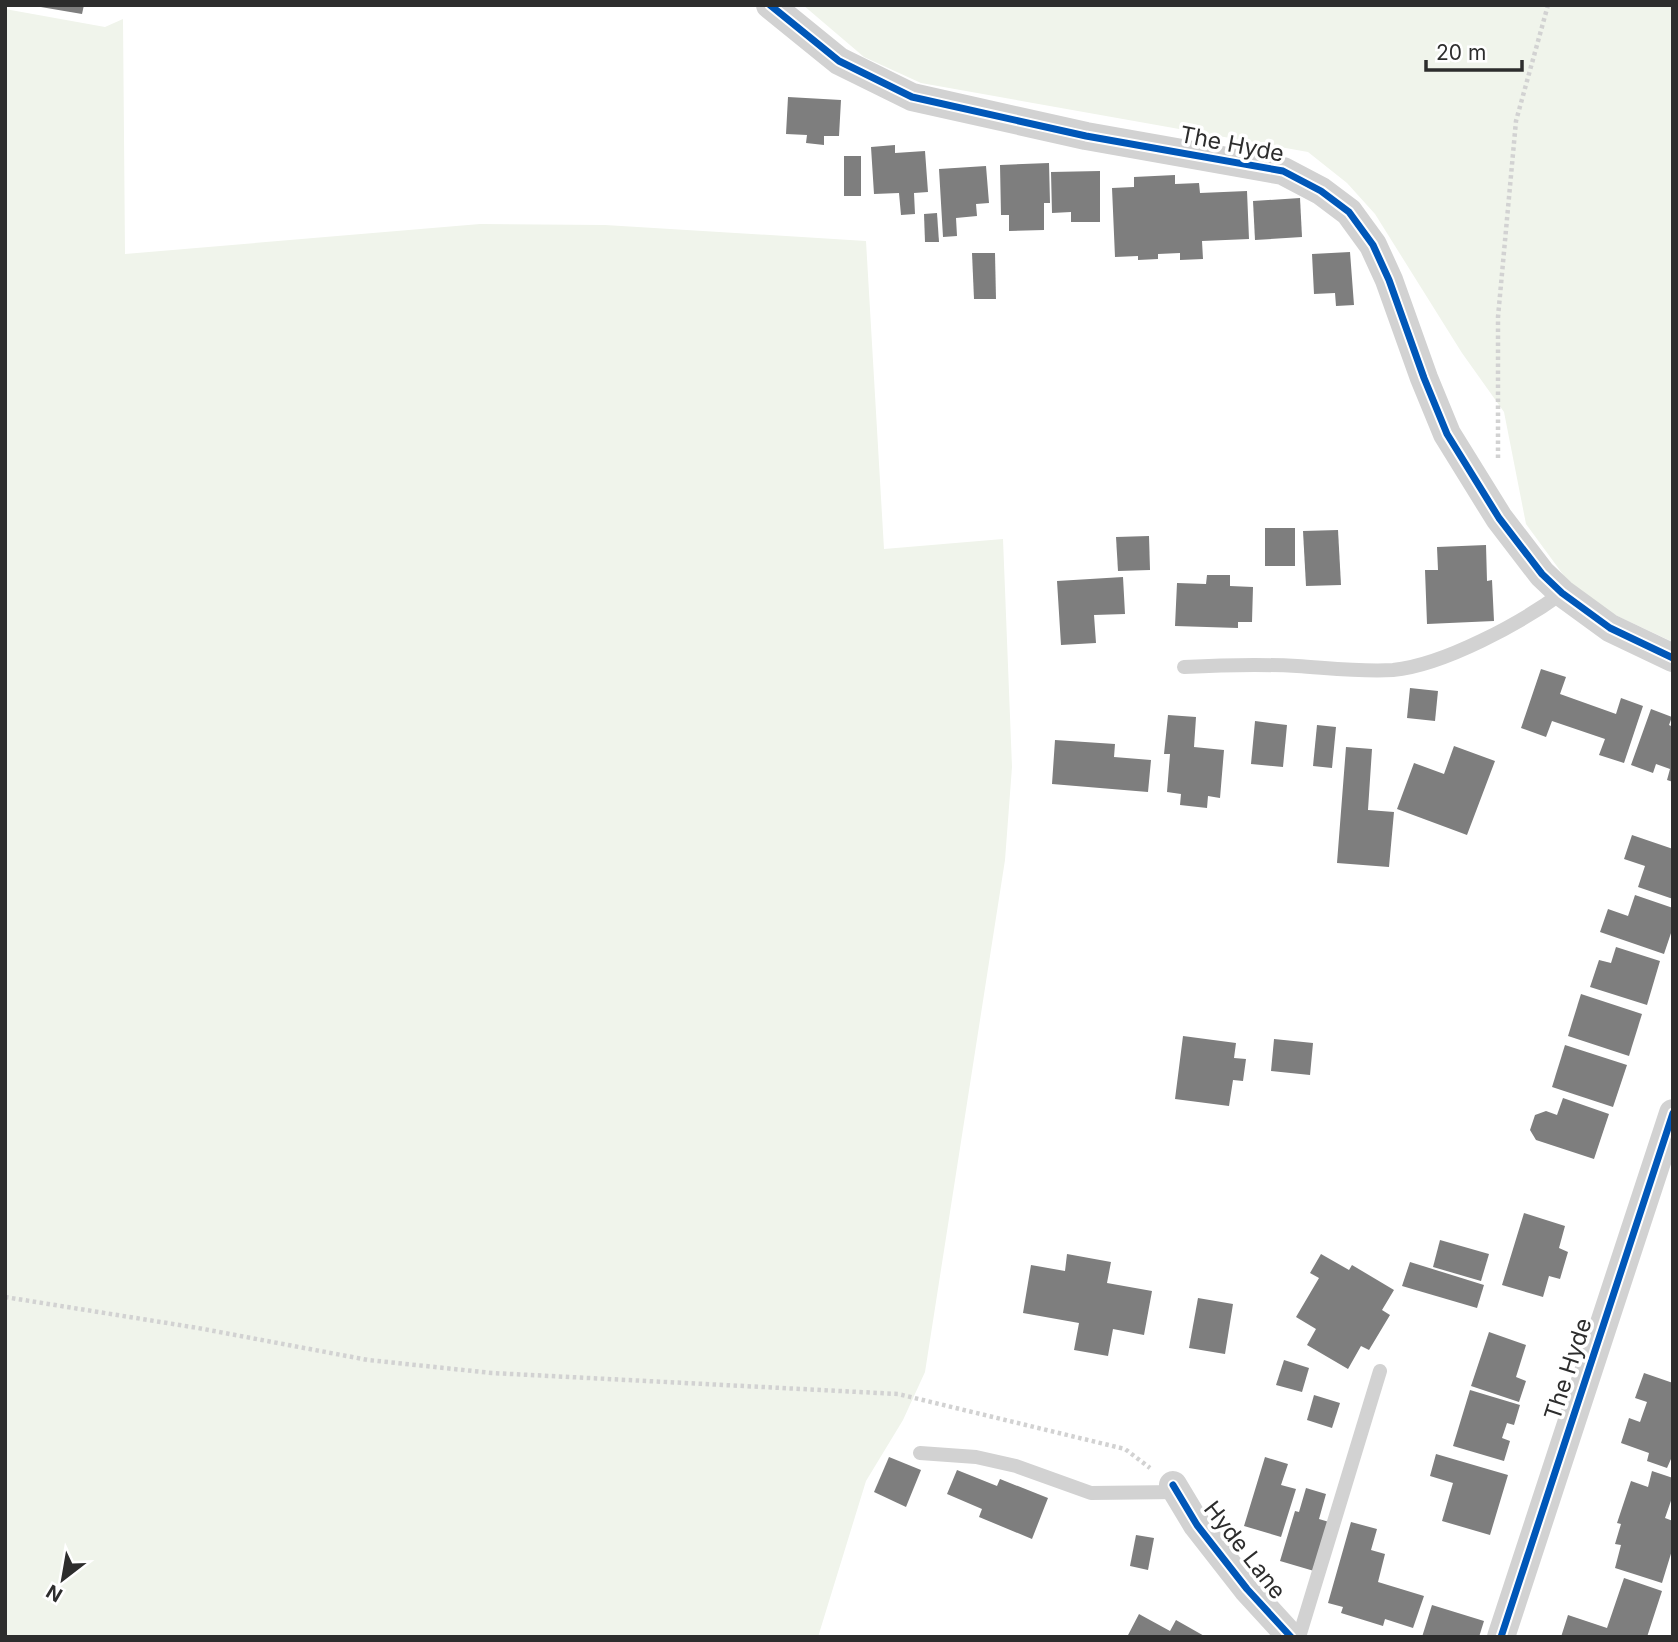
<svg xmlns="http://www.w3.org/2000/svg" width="1678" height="1642" viewBox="0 0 1678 1642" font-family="Inter,sans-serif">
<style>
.green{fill:#f0f4eb}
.building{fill:#7e7e7e}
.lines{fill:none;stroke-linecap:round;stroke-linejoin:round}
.path{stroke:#d2d2d2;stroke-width:4.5;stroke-dasharray:3.5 3.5;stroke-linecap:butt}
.lane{stroke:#d2d2d2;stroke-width:14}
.street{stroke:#d2d2d2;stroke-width:28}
.cycleway-casing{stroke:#fff;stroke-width:11}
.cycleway{stroke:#0057b8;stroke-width:7}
.labels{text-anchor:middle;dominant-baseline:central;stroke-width:7;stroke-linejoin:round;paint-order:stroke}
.street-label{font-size:23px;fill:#2d2d2d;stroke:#fff}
</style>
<rect width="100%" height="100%" fill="#fff"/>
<g class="green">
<path d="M 803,5 L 1673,5 L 1673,642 L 1581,599 L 1526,524 L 1504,412 L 1462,353 L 1375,214 L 1347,183 L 1308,152 L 921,83 L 864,57 Z"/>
<path d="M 5,9 L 105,27 L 123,19 L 125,254 L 480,224 L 605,225 L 866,241 L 884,549 L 1003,539 L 1012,767 L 1005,860 L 925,1372 L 903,1420 L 866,1481 L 818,1637 L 5,1637 Z"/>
</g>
<g class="building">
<path d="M 29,5 L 84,5 L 82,14 Z"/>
<path d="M 788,97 L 841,100 L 839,136 L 824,136 L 824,145 L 806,143 L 807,135 L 786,134 Z"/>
<path d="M 895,145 L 895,153 L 925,151 L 928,192 L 914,193 L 915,214 L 901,215 L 899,193 L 874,194 L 871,147 Z"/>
<rect x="844" y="156" width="17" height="40"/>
<path d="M 1049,163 L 1050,203 L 1044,203 L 1044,230 L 1009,231 L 1009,215 L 1001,215 L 1000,165 Z"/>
<path d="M 986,166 L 989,203 L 976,204 L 977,216 L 956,218 L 957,236 L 943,237 L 939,169 Z"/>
<path d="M 1100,171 L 1100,222 L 1071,222 L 1071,212 L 1052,213 L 1051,172 Z"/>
<path d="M 1175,175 L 1175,184 L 1199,183 L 1200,193 L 1247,191 L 1249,239 L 1202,241 L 1203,259 L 1180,260 L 1180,253 L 1158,254 L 1158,259 L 1138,260 L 1138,256 L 1115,257 L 1112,188 L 1134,187 L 1134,177 Z"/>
<path d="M 1300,198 L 1302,237 L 1255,240 L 1253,201 Z"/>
<path d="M 937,213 L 939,242 L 925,242 L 924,214 Z"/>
<path d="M 1350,252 L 1354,305 L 1336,306 L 1335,293 L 1314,294 L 1312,254 Z"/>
<path d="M 972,253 L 995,253 L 996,299 L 974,299 Z"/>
<rect x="1265" y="528" width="30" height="38"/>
<path d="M 1338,530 L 1341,585 L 1306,586 L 1303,531 Z"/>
<path d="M 1149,536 L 1150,570 L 1118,571 L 1116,537 Z"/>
<path d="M 1486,545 L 1487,581 L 1492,580 L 1494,621 L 1427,624 L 1425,570 L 1438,570 L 1437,547 Z"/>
<path d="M 1207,575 L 1230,575 L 1230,586 L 1253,587 L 1252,622 L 1238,622 L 1238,628 L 1175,626 L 1177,583 L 1206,584 Z"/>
<path d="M 1123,577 L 1125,614 L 1094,615 L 1096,643 L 1061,645 L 1057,581 Z"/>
<path d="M 1541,669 L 1566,677 L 1560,694 L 1616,714 L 1621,698 L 1643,706 L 1624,763 L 1599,755 L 1605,739 L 1552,721 L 1546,737 L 1521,728 Z"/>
<path d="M 1410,688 L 1438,691 L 1435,721 L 1407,718 Z"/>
<path d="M 1651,709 L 1672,717 L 1669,725 L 1673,727 L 1673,782 L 1667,780 L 1670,769 L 1656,764 L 1653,773 L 1631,765 Z"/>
<path d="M 1168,715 L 1196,717 L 1194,747 L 1224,750 L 1220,798 L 1208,796 L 1207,808 L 1180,805 L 1181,794 L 1167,792 L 1170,754 L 1164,754 Z"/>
<path d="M 1255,721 L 1287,725 L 1283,767 L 1251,764 Z"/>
<path d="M 1317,725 L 1336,727 L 1332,768 L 1313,766 Z"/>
<path d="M 1055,740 L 1115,744 L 1114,757 L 1151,760 L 1148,792 L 1052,784 Z"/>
<path d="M 1454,746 L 1495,761 L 1467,835 L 1397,809 L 1414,763 L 1444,774 Z"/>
<path d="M 1346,747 L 1372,749 L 1368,810 L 1394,812 L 1389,867 L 1337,863 Z"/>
<path d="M 1632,835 L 1673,849 L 1673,899 L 1638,887 L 1645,866 L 1624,859 Z"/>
<path d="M 1635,895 L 1673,908 L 1673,927 L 1664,954 L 1600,932 L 1608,909 L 1628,916 Z"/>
<path d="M 1616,947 L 1660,961 L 1647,1005 L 1590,987 L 1599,960 L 1611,963 Z"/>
<path d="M 1581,994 L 1642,1014 L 1629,1056 L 1568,1036 Z"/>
<path d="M 1183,1036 L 1236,1043 L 1234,1058 L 1246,1059 L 1243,1081 L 1233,1080 L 1229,1106 L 1175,1099 Z"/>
<path d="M 1274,1039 L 1313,1043 L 1310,1075 L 1271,1071 Z"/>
<path d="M 1565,1045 L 1627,1065 L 1613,1107 L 1552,1087 Z"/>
<path d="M 1563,1098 L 1609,1114 L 1594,1159 L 1536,1140 L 1530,1130 L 1535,1115 L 1546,1111 L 1557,1115 Z"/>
<path d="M 1524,1213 L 1565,1226 L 1559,1248 L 1568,1252 L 1560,1279 L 1549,1276 L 1543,1297 L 1502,1285 Z"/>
<path d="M 1440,1240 L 1489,1254 L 1481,1281 L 1433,1267 Z"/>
<path d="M 1067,1254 L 1111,1262 L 1107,1283 L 1152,1291 L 1144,1335 L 1113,1329 L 1108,1356 L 1074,1350 L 1079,1323 L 1023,1313 L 1031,1265 L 1065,1271 Z"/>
<path d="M 1321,1254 L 1349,1270 L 1352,1265 L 1394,1290 L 1382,1310 L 1390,1315 L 1369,1350 L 1361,1346 L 1348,1369 L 1307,1345 L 1316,1329 L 1296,1317 L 1319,1278 L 1310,1273 Z"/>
<path d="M 1410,1262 L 1484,1285 L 1477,1308 L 1402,1286 Z"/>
<path d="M 1198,1298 L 1233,1304 L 1225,1354 L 1189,1348 Z"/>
<path d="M 1489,1332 L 1526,1345 L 1516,1377 L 1526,1381 L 1519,1402 L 1471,1386 Z"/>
<path d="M 1284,1360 L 1309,1368 L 1302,1392 L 1276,1385 Z"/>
<path d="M 1644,1373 L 1673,1383 L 1673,1459 L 1671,1459 L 1667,1468 L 1647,1461 L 1649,1453 L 1621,1443 L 1629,1418 L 1640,1422 L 1647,1402 L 1635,1398 Z"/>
<path d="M 1470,1390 L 1520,1405 L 1514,1425 L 1507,1423 L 1502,1438 L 1510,1441 L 1504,1461 L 1453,1446 Z"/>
<path d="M 1314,1395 L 1340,1403 L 1332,1428 L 1307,1420 Z"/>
<path d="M 1436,1454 L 1508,1475 L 1490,1535 L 1442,1521 L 1453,1483 L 1430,1476 Z"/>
<path d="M 889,1457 L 921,1470 L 906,1507 L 874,1492 Z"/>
<path d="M 1265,1457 L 1288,1464 L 1281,1485 L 1296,1489 L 1281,1537 L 1244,1526 Z"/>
<path d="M 957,1470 L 997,1486 L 1000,1479 L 1048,1498 L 1032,1539 L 979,1517 L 982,1509 L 947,1494 Z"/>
<path d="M 1652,1471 L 1673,1478 L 1673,1495 L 1665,1518 L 1673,1521 L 1673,1547 L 1662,1583 L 1615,1568 L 1621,1545 L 1615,1544 L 1621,1524 L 1617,1523 L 1631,1481 L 1648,1487 Z"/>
<path d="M 1306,1488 L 1326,1494 L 1319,1519 L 1329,1522 L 1314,1571 L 1280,1561 L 1295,1511 L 1299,1512 Z"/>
<path d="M 1351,1522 L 1377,1529 L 1371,1550 L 1385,1554 L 1378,1582 L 1424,1596 L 1413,1628 L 1385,1619 L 1383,1626 L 1341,1613 L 1343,1607 L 1328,1603 Z"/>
<path d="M 1136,1535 L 1154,1538 L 1148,1570 L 1130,1566 Z"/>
<path d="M 1624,1578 L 1662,1591 L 1647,1637 L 1561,1637 L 1568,1615 L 1607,1628 Z"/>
<path d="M 1432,1605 L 1484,1621 L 1479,1637 L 1422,1637 Z"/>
<path d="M 1139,1614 L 1170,1631 L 1176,1620 L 1206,1637 L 1127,1637 Z"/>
</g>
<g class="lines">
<g class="path">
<path d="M 1498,458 L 1498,317 L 1516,121 L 1548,5"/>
<path d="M 5,1297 L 198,1328 L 368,1360 L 492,1373 L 898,1394 L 1125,1449 L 1150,1468"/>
</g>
<g class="lane">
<path d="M 1184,667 C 1222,665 1259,664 1297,666 C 1329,668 1361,672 1393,670 C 1444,665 1521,623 1562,593"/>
<path d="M 920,1453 L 976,1457 L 1016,1466 L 1091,1493 L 1177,1492"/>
<path d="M 1299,1637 L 1380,1371"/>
</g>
<g class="street">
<path d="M 770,5 L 839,61 L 912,97 L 1086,136 L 1283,171 L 1321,191 L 1349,212 L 1373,245 L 1389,280 L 1424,378 L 1447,434 L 1499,518 L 1542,574 L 1562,593 L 1610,628 L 1673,658"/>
<path d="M 1173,1485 L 1197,1525 L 1247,1589 L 1291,1637"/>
<path d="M 1501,1637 L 1673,1113"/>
</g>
<g class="cycleway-casing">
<g id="cycleway">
<path d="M 770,5 L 839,61 L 912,97 L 1086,136 L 1283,171 L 1321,191 L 1349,212 L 1373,245 L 1389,280 L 1424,378 L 1447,434 L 1499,518 L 1542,574 L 1562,593 L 1610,628 L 1673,658"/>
<path d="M 1173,1485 L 1197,1525 L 1247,1589 L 1291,1637"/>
<path d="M 1501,1637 L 1673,1113"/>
</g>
</g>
<use href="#cycleway" class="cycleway"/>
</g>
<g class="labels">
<g class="street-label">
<text transform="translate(1232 144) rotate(11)">The Hyde</text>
<text transform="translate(1568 1369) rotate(-72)">The Hyde</text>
<text transform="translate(1245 1550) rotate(52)">Hyde Lane</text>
</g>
</g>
<rect width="1678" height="1642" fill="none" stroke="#2d2d2d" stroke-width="14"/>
<g transform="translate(63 1579) rotate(211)" stroke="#ffffff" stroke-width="5" paint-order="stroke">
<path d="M0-5L12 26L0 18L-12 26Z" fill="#2d2d2d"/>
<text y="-10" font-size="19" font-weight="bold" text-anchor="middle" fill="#2d2d2d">N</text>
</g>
<path d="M1426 60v10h96v-10" fill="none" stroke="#2d2d2d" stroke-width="3.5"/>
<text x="1436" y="60" font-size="21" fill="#2d2d2d" stroke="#ffffff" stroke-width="5" paint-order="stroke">20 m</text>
</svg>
